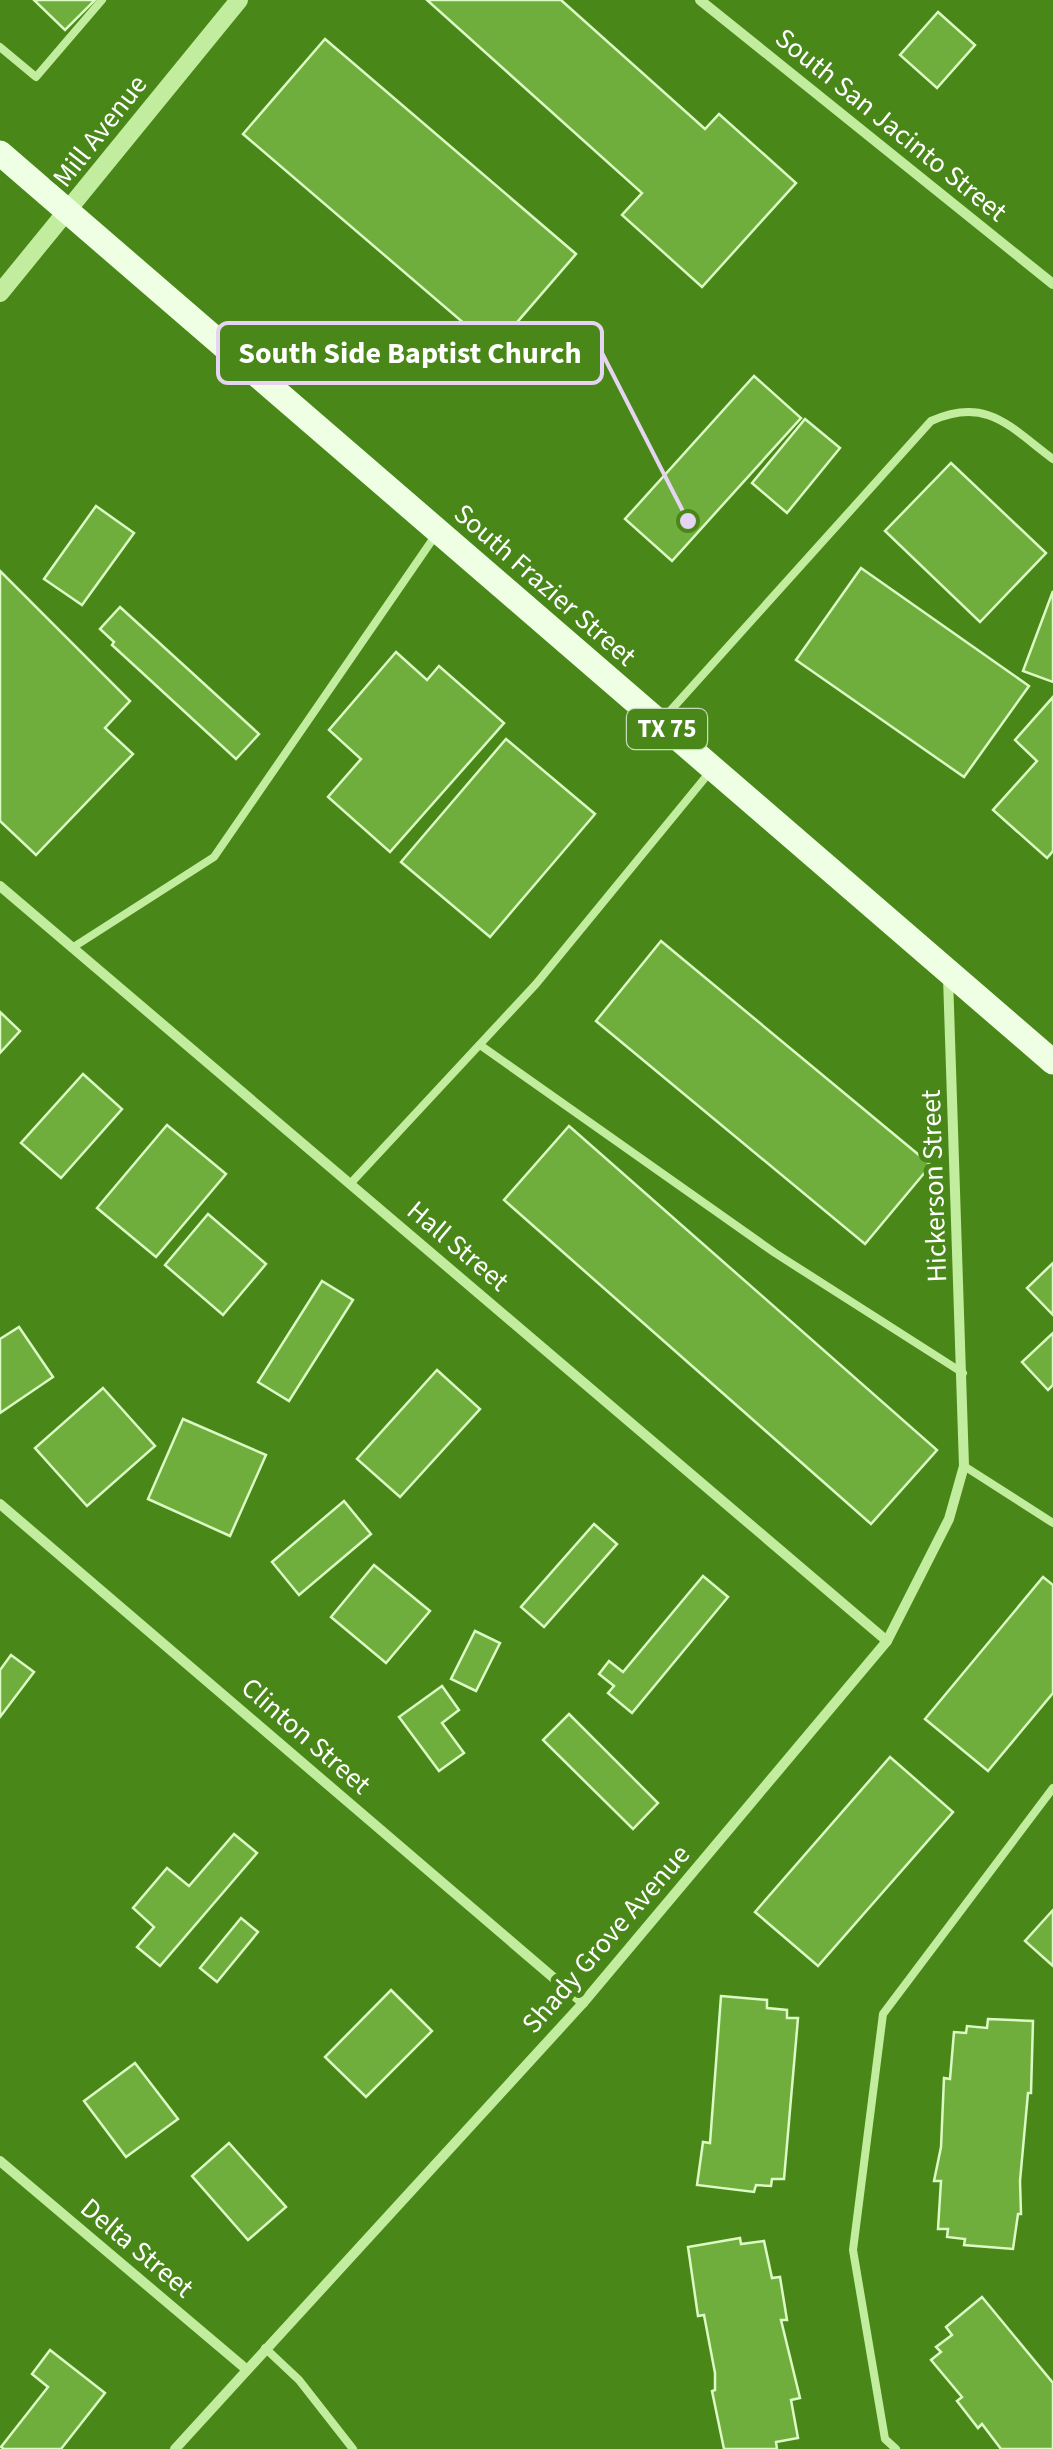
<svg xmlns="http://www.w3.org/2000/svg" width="1053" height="2449" viewBox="0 0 1053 2449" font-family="'Source Sans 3',sans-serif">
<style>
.building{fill:#6fae3c;stroke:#dcfac4;stroke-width:2.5}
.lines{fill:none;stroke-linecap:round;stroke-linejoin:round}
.service{stroke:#c2ed9e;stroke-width:8}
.minor{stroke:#c2ed9e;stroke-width:10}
.tertiary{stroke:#c2ed9e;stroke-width:18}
.primary{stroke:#efffe4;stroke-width:25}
.labels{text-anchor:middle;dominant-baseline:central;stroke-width:10;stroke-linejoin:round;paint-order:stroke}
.shield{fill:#498718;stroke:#c8dbba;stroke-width:2.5}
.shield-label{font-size:25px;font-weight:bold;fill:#fff}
.street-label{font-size:28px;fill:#fff;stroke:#498718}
.leader{fill:none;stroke:#e5d5f2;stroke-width:4}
.callout-dot{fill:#e5d5f2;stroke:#498718;stroke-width:4}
.callout{fill:#498718;stroke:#e5d5f2;stroke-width:4}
.callout-label{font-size:30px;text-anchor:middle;font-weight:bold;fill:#fff}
</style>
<rect width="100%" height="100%" fill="#498718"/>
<g class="building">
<path d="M 34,0 L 95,0 L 65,30 Z"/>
<path d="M 427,0 L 561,0 L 705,129 L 719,114 L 796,183 L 702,287 L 622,215 L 642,193 Z"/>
<path d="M 938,12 L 975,45 L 937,88 L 900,55 Z"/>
<path d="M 325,39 L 576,254 L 494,349 L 243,134 Z"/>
<path d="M 754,376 L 801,418 L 672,561 L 625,519 Z"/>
<path d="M 805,419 L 840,448 L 787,513 L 752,483 Z"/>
<path d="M 951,463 L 1046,553 L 980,622 L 885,531 Z"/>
<path d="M 96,506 L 134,533 L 82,605 L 44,579 Z"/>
<path d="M 861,568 L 1029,686 L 964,777 L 796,660 Z"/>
<path d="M 0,571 L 130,701 L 105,728 L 133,754 L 36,855 L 0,821 Z"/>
<path d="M 1053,591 L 1053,682 L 1023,671 Z"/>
<path d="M 120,607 L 259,734 L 236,759 L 112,645 L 114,642 L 100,629 Z"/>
<path d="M 396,652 L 427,680 L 439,666 L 504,723 L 390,852 L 328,797 L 361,759 L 329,730 Z"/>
<path d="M 1053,697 L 1053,851 L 1047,858 L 993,810 L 1037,761 L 1015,740 Z"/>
<path d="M 506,739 L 595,814 L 490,937 L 401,862 Z"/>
<path d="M 661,941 L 931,1165 L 865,1244 L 596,1021 Z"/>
<path d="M 0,1012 L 20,1031 L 0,1053 Z"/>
<path d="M 83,1074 L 122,1109 L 61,1178 L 21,1143 Z"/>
<path d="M 167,1125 L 226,1174 L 156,1257 L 97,1208 Z"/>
<path d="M 569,1126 L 937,1450 L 871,1524 L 504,1200 Z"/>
<path d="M 208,1214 L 266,1264 L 223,1315 L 165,1265 Z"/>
<path d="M 1053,1263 L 1053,1315 L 1027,1288 Z"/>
<path d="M 322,1281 L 353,1300 L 289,1401 L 258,1382 Z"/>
<path d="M 19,1327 L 53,1377 L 0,1413 L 0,1339 Z"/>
<path d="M 1053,1333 L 1053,1385 L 1048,1390 L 1022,1362 Z"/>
<path d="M 437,1370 L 480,1409 L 400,1497 L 357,1459 Z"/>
<path d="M 103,1388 L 155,1446 L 87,1506 L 35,1448 Z"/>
<path d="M 183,1419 L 266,1455 L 230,1536 L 148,1499 Z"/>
<path d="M 344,1501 L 371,1534 L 299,1595 L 272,1562 Z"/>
<path d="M 594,1524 L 617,1544 L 544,1627 L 521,1607 Z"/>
<path d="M 374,1565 L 430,1611 L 386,1663 L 331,1617 Z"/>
<path d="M 703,1576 L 728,1597 L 632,1713 L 608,1693 L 614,1686 L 599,1674 L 609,1661 L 623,1672 Z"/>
<path d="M 1043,1577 L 1053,1585 L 1053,1693 L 988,1771 L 925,1719 Z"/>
<path d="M 475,1631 L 500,1643 L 476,1691 L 451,1679 Z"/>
<path d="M 11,1655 L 34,1672 L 0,1717 L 0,1670 Z"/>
<path d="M 442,1686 L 459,1710 L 442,1723 L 464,1753 L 439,1771 L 399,1717 Z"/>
<path d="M 569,1714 L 658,1803 L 633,1829 L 543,1740 Z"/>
<path d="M 890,1757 L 953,1812 L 818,1966 L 755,1912 Z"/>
<path d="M 234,1834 L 257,1853 L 160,1966 L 137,1947 L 154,1927 L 133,1908 L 167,1868 L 189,1886 Z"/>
<path d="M 1053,1910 L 1053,1966 L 1025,1941 Z"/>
<path d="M 241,1918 L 258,1932 L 217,1982 L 200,1968 Z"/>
<path d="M 391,1990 L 432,2031 L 366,2097 L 325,2057 Z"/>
<path d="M 721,1996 L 767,2000 L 767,2008 L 787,2010 L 787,2018 L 798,2018 L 784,2179 L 772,2179 L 771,2186 L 756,2185 L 754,2192 L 697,2185 L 703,2142 L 710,2143 Z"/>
<path d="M 988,2019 L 1033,2021 L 1031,2093 L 1028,2093 L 1020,2181 L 1021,2214 L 1018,2214 L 1013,2249 L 964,2245 L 965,2239 L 947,2237 L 948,2229 L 938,2229 L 941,2181 L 934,2181 L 941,2147 L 944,2078 L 950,2079 L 954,2032 L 966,2033 L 967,2026 L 987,2028 Z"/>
<path d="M 135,2063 L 178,2119 L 126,2157 L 84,2101 Z"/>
<path d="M 229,2143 L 286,2207 L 248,2240 L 192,2176 Z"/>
<path d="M 740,2238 L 741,2244 L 764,2241 L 772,2278 L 780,2277 L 787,2320 L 781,2320 L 800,2398 L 791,2400 L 798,2438 L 776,2442 L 777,2449 L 724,2449 L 712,2391 L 715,2390 L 715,2373 L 704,2315 L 698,2316 L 688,2247 Z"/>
<path d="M 982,2297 L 1053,2383 L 1053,2449 L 1001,2449 L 982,2424 L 978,2428 L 957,2401 L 962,2397 L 931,2360 L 941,2352 L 936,2347 L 952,2335 L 946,2327 Z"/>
<path d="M 50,2350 L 105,2393 L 61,2449 L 4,2449 L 1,2447 L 48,2387 L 32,2374 Z"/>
</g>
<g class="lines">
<g class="service">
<path d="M 0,47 L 36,77 L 102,0"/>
<path d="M 662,720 L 931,421 C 987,396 1010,427 1053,459"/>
<path d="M 72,948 L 214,857 L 435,536"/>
<path d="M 480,1045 L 775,1253 L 963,1373"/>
<path d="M 350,1184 L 536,984 L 709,773"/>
<path d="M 964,1466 L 1053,1523"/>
<path d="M 265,2348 L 299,2380 L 353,2449"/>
<path d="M 896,2449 L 885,2439 L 853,2250 L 883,2014 L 1053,1788"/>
</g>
<g class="minor">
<path d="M 700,0 L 1053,284"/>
<path d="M 0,886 L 887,1641"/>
<path d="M 0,1504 L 583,2003"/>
<path d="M 0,2161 L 246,2369"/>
<path d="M 175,2449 L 583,2003 L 887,1641 L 949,1519 L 964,1466 L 948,977"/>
</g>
<path class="tertiary" d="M 0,293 L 239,0"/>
<path class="primary" d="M 0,153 L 1053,1062"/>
</g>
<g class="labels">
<rect class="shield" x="627" y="709" width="80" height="40" rx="8"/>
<g class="shield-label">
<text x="667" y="729">TX 75</text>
</g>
<g class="street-label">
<text transform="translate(891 125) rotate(39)">South San Jacinto Street</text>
<text transform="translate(100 131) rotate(-52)">Mill Avenue</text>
<text transform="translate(545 585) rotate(41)">South Frazier Street</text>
<text transform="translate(934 1186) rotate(-92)">Hickerson Street</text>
<text transform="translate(458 1246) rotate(40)">Hall Street</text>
<text transform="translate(306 1736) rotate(41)">Clinton Street</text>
<text transform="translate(606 1939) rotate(-49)">Shady Grove Avenue</text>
<text transform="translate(137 2248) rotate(40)">Delta Street</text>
</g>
</g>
<path class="leader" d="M688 521L602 353"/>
<circle class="callout-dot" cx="688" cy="521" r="10"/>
<rect class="callout" x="218" y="323" width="384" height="60" rx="10"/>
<g class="callout-label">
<text x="410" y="363">South Side Baptist Church</text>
</g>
</svg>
